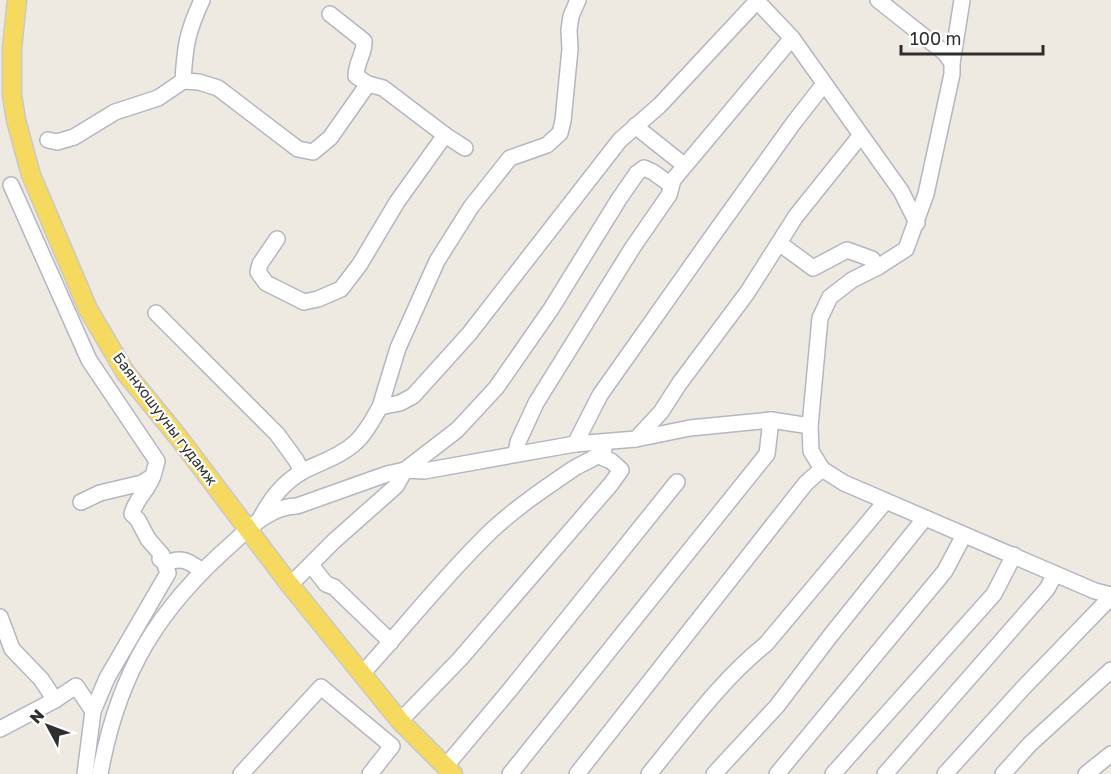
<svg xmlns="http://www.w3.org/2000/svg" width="1111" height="774" viewBox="0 0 1111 774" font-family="'Golos Text',sans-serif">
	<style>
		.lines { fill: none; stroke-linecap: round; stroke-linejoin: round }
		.minor-casing { stroke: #b4b6c1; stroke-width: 18 }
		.major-casing { stroke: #c9c9c9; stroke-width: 21 }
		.minor { stroke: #fff; stroke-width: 15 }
		.major { stroke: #f6da5f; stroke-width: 18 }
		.labels { text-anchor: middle; stroke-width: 4.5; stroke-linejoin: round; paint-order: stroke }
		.street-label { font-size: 15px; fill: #2e2e2e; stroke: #fff }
	</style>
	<rect width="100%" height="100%" fill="#efeae1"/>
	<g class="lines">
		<g class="minor-casing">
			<g id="minor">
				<path d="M 756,0 L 792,38 L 901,191 L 917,223"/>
				<path d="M 878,0 L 945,53 L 952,63 L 952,74 L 926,194 L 906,249 L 878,267 L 852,280 L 830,297 L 820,318 L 810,426 L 811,451 L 822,469 L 844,483 L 1095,591 L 1111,595"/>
				<path d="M 330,14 L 364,41 C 365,53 356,62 356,76 L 368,84"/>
				<path d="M 952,63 L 962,0"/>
				<path d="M 183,81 C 185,45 187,33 202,0"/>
				<path d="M 635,126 L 684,165"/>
				<path d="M 445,135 L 465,148"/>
				<path d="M 48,140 L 57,142 L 74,137 L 115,112 L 158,98 L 183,81 L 199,82 L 218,88 L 298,149 L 313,152 L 330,138 L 368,84 L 383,88 L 445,135 L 397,202 L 360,264 L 341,289 L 318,299 L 304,302 L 266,283 L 258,272 L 260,264 L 277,239"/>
				<path d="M 11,185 L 89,360 L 157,461 L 153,476 L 142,483 L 100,493 L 81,502"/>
				<path d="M 779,243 L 813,268 L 847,250 L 872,259 L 878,267"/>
				<path d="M 156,313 L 277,434 L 296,460 L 302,472"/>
				<path d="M 380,407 L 398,348 L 437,261 L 471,207 L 510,158 L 547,145 L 560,133 L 563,121 L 570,49 L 569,30 L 571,16 L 578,0"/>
				<path d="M 636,439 L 661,412 L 679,384 L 747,293 L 796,216 L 861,135"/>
				<path d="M 575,444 L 600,395 L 711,238 L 795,121 L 824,84"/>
				<path d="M 516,453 L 518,442 L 536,403 L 633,247 L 669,195 L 673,180 L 792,38"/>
				<path d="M 260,519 C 271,498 283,483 303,471 C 321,462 341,456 356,442 C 366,433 373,419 380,407 L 400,403 L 413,396 L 469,334 L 620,140 L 660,105 L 757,1"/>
				<path d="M 165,564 C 181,556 189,561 202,571"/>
				<path d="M 311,565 L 326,584 L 334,587 L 391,642"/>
				<path d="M 290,585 L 334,541 L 396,486 L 405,470 L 457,430 L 496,388 L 551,309 L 619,199 L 637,173 L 644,168 L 653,172 L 671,185"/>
				<path d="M 0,617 L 12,649 L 41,679 L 55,700 L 76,686 L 93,711"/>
				<path d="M 362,674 C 405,627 445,575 492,530 C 517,507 545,488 573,469 C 584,462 596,459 604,450"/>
				<path d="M 400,721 L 460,659 L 611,484 L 621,470 L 611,461 L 599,456"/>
				<path d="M 0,729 L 55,700"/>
				<path d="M 445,767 L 509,691 L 677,482"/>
				<path d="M 85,774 L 93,711 L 107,678 L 168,573 L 164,562 L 160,559 L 162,555 L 148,539 L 138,520 L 132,514 C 135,500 147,491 152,478"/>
				<path d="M 100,774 C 118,673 158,608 235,541 C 252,525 273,506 297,506 L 387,474 L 405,470 L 424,471 L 575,444 L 636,439 L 690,428 L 771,420 L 810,426"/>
				<path d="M 241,774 L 321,687 L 392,746 L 370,774"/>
				<path d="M 510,774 L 767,454 L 771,420"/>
				<path d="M 577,774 L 806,483 L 822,469"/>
				<path d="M 649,774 C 686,729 721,680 766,644 L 886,501"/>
				<path d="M 714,774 L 777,706 L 831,635 L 925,518"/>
				<path d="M 777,774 L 945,571 L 964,535"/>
				<path d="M 833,774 L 994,594 L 1014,555"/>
				<path d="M 885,774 L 1047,589 L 1055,574"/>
				<path d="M 945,774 L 1023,688 L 1111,597"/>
				<path d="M 1003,774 L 1030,744 L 1111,670"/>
				<path d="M 1086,774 L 1111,754"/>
			</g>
		</g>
		<g class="major-casing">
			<path id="major" d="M 17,0 L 12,49 L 12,95 L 16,120 L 31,175 L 88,309 L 125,372 L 179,438 L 290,585 L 400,721 L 453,774"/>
		</g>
		<use href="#minor" class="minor"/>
		<use href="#major" class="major"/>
	</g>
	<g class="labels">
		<g class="street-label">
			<text transform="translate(165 419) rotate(53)" y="5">Баянхошууны гудамж</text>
		</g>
	</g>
	<g transform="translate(48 726) rotate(311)" stroke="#ffffff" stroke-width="4.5" paint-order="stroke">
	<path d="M0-4.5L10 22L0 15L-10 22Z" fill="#2e2e2e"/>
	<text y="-9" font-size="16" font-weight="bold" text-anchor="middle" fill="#2e2e2e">N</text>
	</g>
	<path d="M901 45v9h142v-9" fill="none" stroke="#2e2e2e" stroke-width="3"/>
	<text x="910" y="45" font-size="18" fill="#2e2e2e" stroke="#ffffff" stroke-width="4.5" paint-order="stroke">100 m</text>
</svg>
